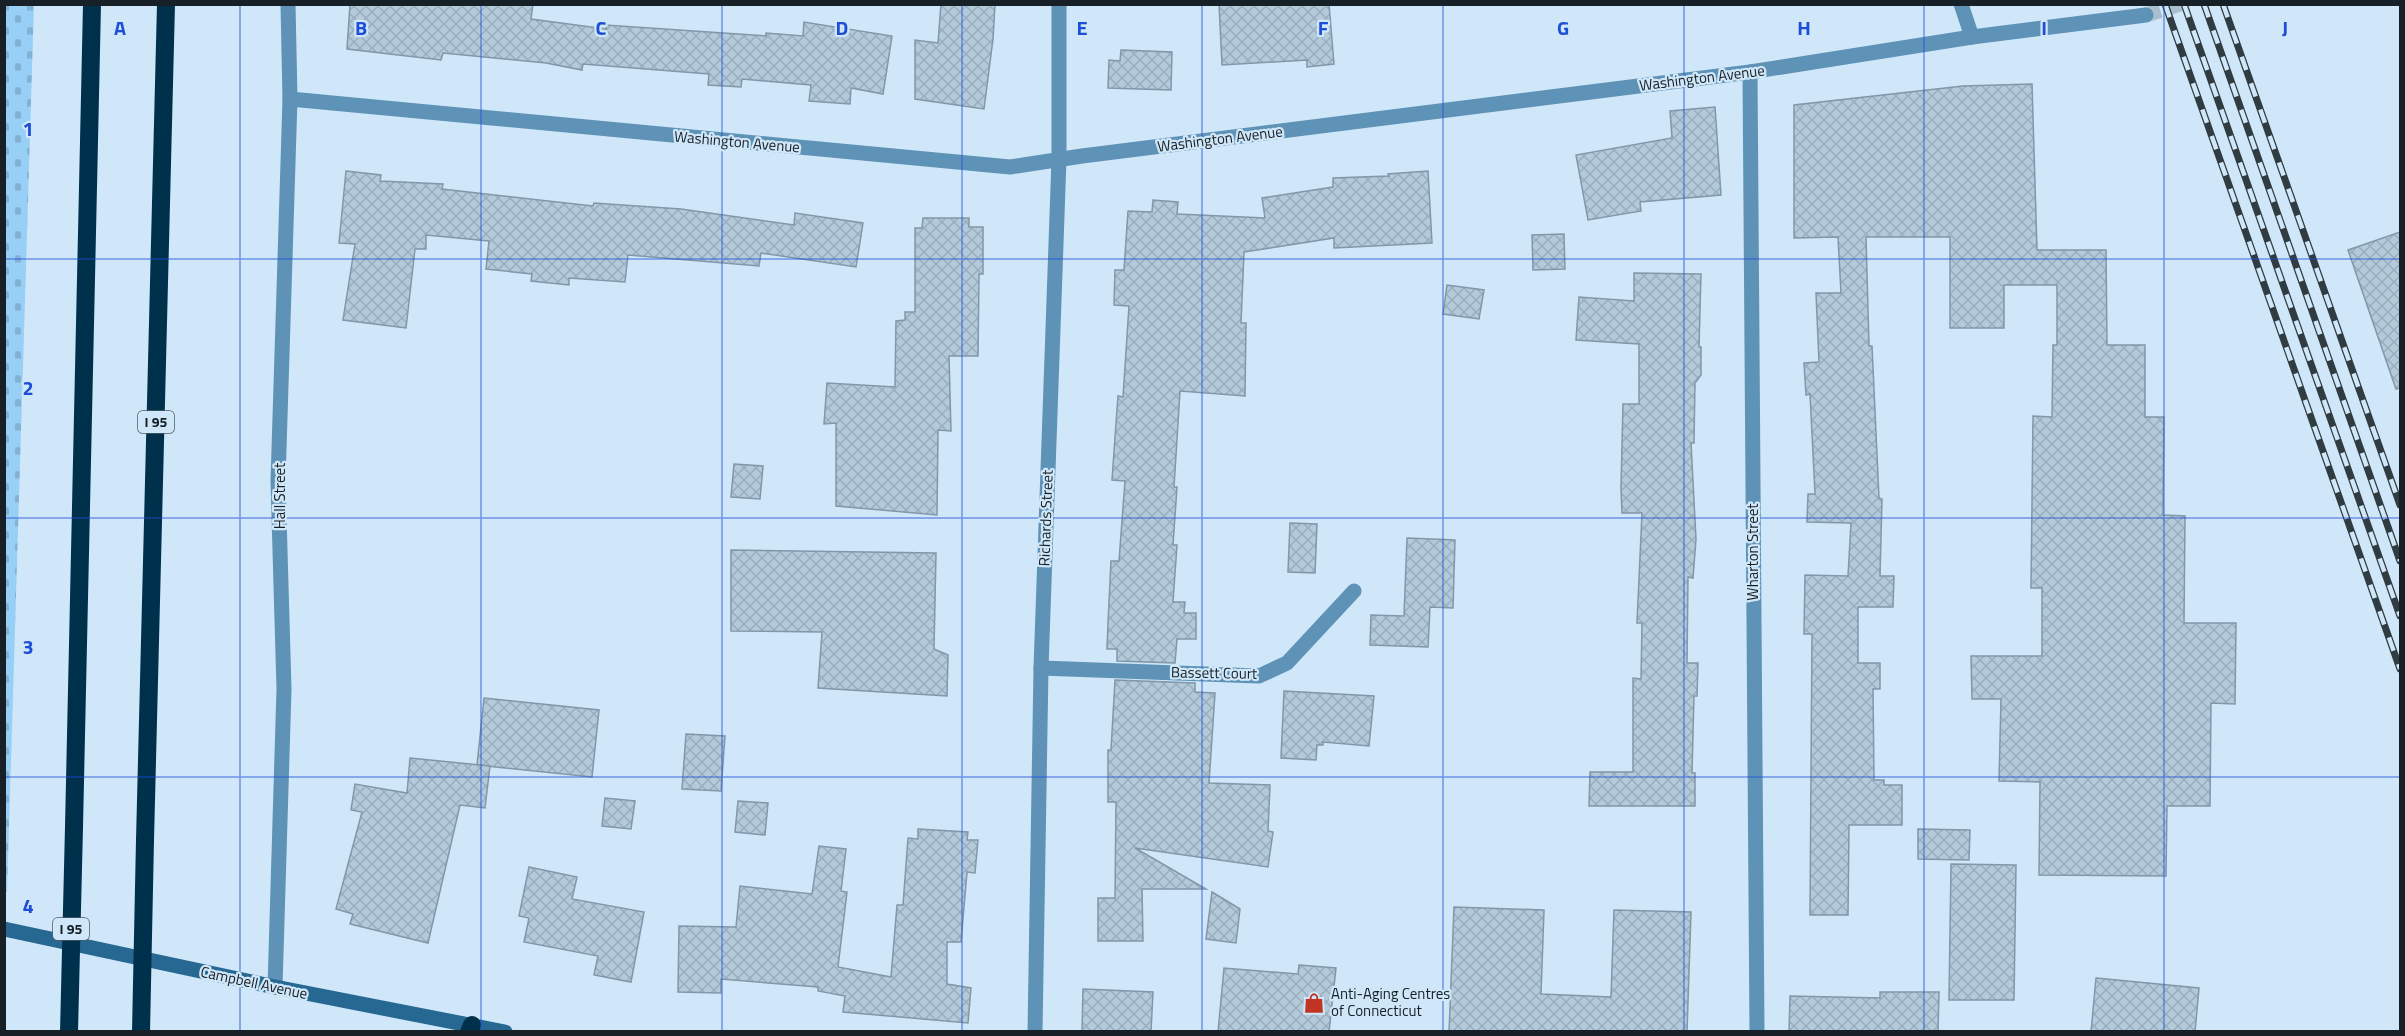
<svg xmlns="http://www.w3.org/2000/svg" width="2405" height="1036" viewBox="0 0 2405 1036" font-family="'Titillium Web',sans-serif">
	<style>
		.cemetery { fill: url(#cemetery-stones) }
		.building { fill: url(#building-cross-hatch); stroke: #8297a8; stroke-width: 1.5 }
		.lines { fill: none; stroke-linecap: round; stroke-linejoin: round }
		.minor-tunnel { stroke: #aabfce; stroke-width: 15; stroke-dasharray: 15 8; stroke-linecap: butt }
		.minor { stroke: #5e92b6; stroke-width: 15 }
		.secondary { stroke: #266891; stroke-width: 15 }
		.motorway { stroke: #00314c; stroke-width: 18 }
		.rail-casing { stroke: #303b42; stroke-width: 7 }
		.rail { stroke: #cfe7f8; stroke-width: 4.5; stroke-dasharray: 14; stroke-linecap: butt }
		.motorway-bridge { stroke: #00314c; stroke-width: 18 }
		.grid { fill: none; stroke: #1d4ed8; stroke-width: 1.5; stroke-opacity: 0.55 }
		.labels { text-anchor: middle; stroke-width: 4.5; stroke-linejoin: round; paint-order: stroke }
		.shield { fill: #cfe7f8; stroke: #4e5c65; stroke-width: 1.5 }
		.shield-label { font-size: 14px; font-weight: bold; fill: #172026 }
		.street-label { font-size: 15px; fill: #172026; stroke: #cfe7f8 }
		.poi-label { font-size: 15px; fill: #172026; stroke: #cfe7f8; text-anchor: start }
		.grid-label { font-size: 20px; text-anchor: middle; font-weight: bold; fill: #1d4ed8; stroke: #cfe7f8; stroke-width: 4.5; stroke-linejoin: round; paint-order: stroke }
	</style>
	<defs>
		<pattern id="cemetery-stones" width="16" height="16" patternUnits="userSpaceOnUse" patternTransform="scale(1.5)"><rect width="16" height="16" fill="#98cff6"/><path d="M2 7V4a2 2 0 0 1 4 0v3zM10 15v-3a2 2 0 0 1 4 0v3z" fill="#82b1d3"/></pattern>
		<pattern id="building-cross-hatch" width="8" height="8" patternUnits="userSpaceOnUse" patternTransform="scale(1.5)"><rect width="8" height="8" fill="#b3cadb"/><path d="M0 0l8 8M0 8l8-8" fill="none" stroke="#99adbc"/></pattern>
	</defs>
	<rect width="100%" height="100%" fill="#cfe7f8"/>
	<path class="cemetery" d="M 34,4 L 7,892 L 4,891 L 4,5 Z"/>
	<g class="building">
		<path d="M 350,4 L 533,4 L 531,19 L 606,29 L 606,25 L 766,36 L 766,33 L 803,36 L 804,22 L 892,36 L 883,94 L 851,88 L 850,104 L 809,101 L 811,85 L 742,79 L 741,87 L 708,85 L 709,74 L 583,64 L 582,70 L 546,63 L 443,53 L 441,60 L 347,49 Z"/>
		<path d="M 941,4 L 995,4 L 993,39 L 984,109 L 915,99 L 915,40 L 938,43 Z"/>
		<path d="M 1219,4 L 1329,4 L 1334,64 L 1307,67 L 1307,60 L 1222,65 Z"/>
		<path d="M 1121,50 L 1172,52 L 1171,90 L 1108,88 L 1109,60 L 1120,61 Z"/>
		<path d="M 2032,84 L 2037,250 L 2106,250 L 2107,345 L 2145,345 L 2145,417 L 2164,417 L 2163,515 L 2185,516 L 2184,623 L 2236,623 L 2235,704 L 2211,703 L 2210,806 L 2167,806 L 2166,876 L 2039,875 L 2040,782 L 1999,781 L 2001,699 L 1972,699 L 1971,656 L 2042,656 L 2042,588 L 2031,588 L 2033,416 L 2052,417 L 2053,345 L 2057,345 L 2057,285 L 2004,285 L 2004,328 L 1950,328 L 1950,237 L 1866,237 L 1869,346 L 1872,346 L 1879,498 L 1882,499 L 1880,576 L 1894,576 L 1893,607 L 1858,607 L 1858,663 L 1880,663 L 1880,689 L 1873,689 L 1874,780 L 1884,780 L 1884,785 L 1902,785 L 1902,825 L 1849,825 L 1848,915 L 1810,915 L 1812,634 L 1804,634 L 1805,575 L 1848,576 L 1851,523 L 1807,522 L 1808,494 L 1815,494 L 1810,394 L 1806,395 L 1804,363 L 1819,362 L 1816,293 L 1841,293 L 1838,237 L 1794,238 L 1794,105 L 1963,86 Z"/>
		<path d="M 1715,107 L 1721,195 L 1640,202 L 1641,211 L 1588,220 L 1576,155 L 1672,138 L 1670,111 Z"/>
		<path d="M 346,171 L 381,175 L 380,181 L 443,184 L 442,189 L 593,206 L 594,203 L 681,209 L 794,225 L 795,213 L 863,223 L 856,267 L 761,253 L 759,266 L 628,255 L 625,282 L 569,278 L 569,285 L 531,281 L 532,274 L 486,269 L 489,241 L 426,235 L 426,249 L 415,249 L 406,328 L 343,320 L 355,244 L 339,243 Z"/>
		<path d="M 1428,171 L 1432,243 L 1334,248 L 1334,238 L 1244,252 L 1241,323 L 1246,323 L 1245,396 L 1180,391 L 1174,487 L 1177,487 L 1173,545 L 1177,545 L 1173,602 L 1185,602 L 1184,613 L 1196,613 L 1196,639 L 1177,639 L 1175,663 L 1117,661 L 1117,649 L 1107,649 L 1108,623 L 1111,561 L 1119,561 L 1125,481 L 1112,480 L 1118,396 L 1123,397 L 1129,306 L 1114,305 L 1115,270 L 1124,270 L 1128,211 L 1152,212 L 1153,200 L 1178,202 L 1177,214 L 1265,218 L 1262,198 L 1333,187 L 1333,178 L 1389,176 L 1388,174 Z"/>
		<path d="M 923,218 L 969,218 L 969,227 L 983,227 L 983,274 L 979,274 L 978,356 L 949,356 L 951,431 L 938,430 L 937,515 L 836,506 L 836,423 L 824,424 L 827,383 L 895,387 L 896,321 L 905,320 L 905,312 L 915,312 L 915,228 L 922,228 Z"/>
		<path d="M 2400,232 L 2400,388 L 2396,389 L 2348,250 Z"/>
		<path d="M 1564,234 L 1565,269 L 1533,270 L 1532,235 Z"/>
		<path d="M 1634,273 L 1701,274 L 1699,347 L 1701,347 L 1701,375 L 1695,383 L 1694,443 L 1691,443 L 1696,539 L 1693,578 L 1688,577 L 1687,663 L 1698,663 L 1697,696 L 1694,696 L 1692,773 L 1695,773 L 1695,806 L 1589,806 L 1590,772 L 1633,772 L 1633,678 L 1641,679 L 1642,623 L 1637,623 L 1642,513 L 1622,513 L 1621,488 L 1623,404 L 1639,404 L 1639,344 L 1576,340 L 1579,297 L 1634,301 Z"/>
		<path d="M 1447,285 L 1484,290 L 1479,319 L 1443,314 Z"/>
		<path d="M 734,464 L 763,466 L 760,499 L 731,497 Z"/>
		<path d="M 1290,523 L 1317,524 L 1315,573 L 1288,572 Z"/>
		<path d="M 1407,538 L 1455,540 L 1453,608 L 1430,607 L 1428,647 L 1370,645 L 1371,615 L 1404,616 Z"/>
		<path d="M 731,550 L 936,553 L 934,649 L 948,655 L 947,696 L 818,688 L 822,632 L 731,631 Z"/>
		<path d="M 1115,680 L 1195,683 L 1195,692 L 1215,693 L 1209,783 L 1270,785 L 1268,831 L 1273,832 L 1268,867 L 1135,848 L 1206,889 L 1142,889 L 1143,941 L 1098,941 L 1098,898 L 1115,898 L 1116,802 L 1108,802 L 1108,750 L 1111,750 Z"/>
		<path d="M 1284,691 L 1374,696 L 1369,746 L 1323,742 L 1323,745 L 1317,745 L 1316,760 L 1281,758 Z"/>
		<path d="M 484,698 L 599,710 L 592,777 L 477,765 Z"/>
		<path d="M 686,734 L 725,736 L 721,791 L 682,789 Z"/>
		<path d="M 410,758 L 490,766 L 485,808 L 460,805 L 428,943 L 350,924 L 353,914 L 336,909 L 362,812 L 351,810 L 355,784 L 407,793 Z"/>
		<path d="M 605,798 L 635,801 L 631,829 L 602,826 Z"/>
		<path d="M 738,801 L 768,803 L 765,835 L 735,832 Z"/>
		<path d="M 918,829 L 968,832 L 967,840 L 978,840 L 975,873 L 967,872 L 961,942 L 947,942 L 947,984 L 971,988 L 968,1023 L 843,1012 L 845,996 L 818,991 L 818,987 L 721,979 L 721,993 L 678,992 L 679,926 L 736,927 L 740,886 L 812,894 L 819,846 L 846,849 L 841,891 L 847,892 L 838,967 L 891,977 L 897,905 L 903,905 L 908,838 L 918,839 Z"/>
		<path d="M 1918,829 L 1970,830 L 1969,860 L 1918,859 Z"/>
		<path d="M 1951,864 L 2016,865 L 2014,1000 L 1949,1000 Z"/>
		<path d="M 529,867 L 577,877 L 572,899 L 644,912 L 631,982 L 594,975 L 598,956 L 524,942 L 529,918 L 519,916 Z"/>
		<path d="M 1212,892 L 1240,909 L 1236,943 L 1206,939 Z"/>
		<path d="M 1454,907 L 1544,910 L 1541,994 L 1611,997 L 1614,910 L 1691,912 L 1687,1032 L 1449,1032 Z"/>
		<path d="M 1299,965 L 1336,968 L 1329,1032 L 1218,1032 L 1224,968 L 1298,974 Z"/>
		<path d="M 2096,978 L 2199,988 L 2195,1032 L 2091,1032 Z"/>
		<path d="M 1083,989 L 1153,992 L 1151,1032 L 1082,1032 Z"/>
		<path d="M 1880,992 L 1939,992 L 1938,1032 L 1789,1032 L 1790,996 L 1880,998 Z"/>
	</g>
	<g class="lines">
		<path class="minor-tunnel" d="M 2146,15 L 2180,4"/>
		<g class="minor">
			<path d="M 1961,4 L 1972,37"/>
			<path d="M 1750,72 L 1757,1032"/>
			<path d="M 290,99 L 1010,167 L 1082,156 L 1750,72 L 1972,37 L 2146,15"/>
			<path d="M 1041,668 L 1259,676 L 1287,663 L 1354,591"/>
			<path d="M 275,987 L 284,689 L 278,481 L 290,99 L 288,4"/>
			<path d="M 1035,1032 L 1041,668 L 1059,159 L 1059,4"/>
		</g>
		<path class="secondary" d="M 4,929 L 275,987 L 505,1032"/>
		<g class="motorway">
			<path d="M 74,827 L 92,4"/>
			<path d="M 145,840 L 166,4"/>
			<path d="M 469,1032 L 472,1025"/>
		</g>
		<g class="rail-casing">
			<g id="rail">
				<path d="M 2165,4 L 2400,669"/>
				<path d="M 2184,4 L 2400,616"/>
				<path d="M 2204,4 L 2400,561"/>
				<path d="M 2223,4 L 2400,505"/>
			</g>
		</g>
		<use href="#rail" class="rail"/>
		<g class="motorway-bridge">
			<path d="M 69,1032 L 74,827"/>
			<path d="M 141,1032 L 145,840"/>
		</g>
	</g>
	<path class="grid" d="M 240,4 L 240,1032M 481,4 L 481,1032M 722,4 L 722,1032M 962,4 L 962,1032M 1202,4 L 1202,1032M 1443,4 L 1443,1032M 1684,4 L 1684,1032M 1924,4 L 1924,1032M 2164,4 L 2164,1032M 4,259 L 2400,259M 4,518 L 2400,518M 4,777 L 2400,777"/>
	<defs>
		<g id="shop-bare" transform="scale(1.62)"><path d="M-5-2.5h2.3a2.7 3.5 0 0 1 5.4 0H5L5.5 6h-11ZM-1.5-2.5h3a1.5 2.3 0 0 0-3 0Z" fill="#c13424" stroke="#cfe7f8" stroke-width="2.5" paint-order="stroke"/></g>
	</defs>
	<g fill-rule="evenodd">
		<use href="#shop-bare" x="1314" y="1003"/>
	</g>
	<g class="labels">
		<g class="shield">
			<rect x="138" y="411" width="36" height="22" rx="4.5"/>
			<rect x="53" y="918" width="36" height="22" rx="4.5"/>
		</g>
		<g class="shield-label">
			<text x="156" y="427">I 95</text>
			<text x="71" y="934">I 95</text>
		</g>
		<g class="street-label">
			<text transform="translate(1702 78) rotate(-7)" y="5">Washington Avenue</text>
			<text transform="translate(1220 139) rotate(-7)" y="5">Washington Avenue</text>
			<text transform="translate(737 142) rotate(5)" y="5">Washington Avenue</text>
			<text transform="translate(280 496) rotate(-90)" y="5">Hall Street</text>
			<text transform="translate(1046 518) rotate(-88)" y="5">Richards Street</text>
			<text transform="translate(1753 552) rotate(-90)" y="5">Wharton Street</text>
			<text transform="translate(1214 673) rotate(1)" y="5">Bassett Court</text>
			<text transform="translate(254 983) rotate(12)" y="5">Campbell Avenue</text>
		</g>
		<g class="poi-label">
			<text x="1331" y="999">Anti-Aging Centres<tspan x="1331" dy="17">of Connecticut</tspan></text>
		</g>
	</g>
	<g class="grid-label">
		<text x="120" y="35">A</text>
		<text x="361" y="35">B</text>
		<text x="601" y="35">C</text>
		<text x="842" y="35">D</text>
		<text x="1082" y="35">E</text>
		<text x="1323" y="35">F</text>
		<text x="1563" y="35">G</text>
		<text x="1804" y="35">H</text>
		<text x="2044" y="35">I</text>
		<text x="2285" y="35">J</text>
		<text x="28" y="136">1</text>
		<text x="28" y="395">2</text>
		<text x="28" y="654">3</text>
		<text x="28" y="913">4</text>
	</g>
	<rect width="2405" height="1036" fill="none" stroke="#172026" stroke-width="12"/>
</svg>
